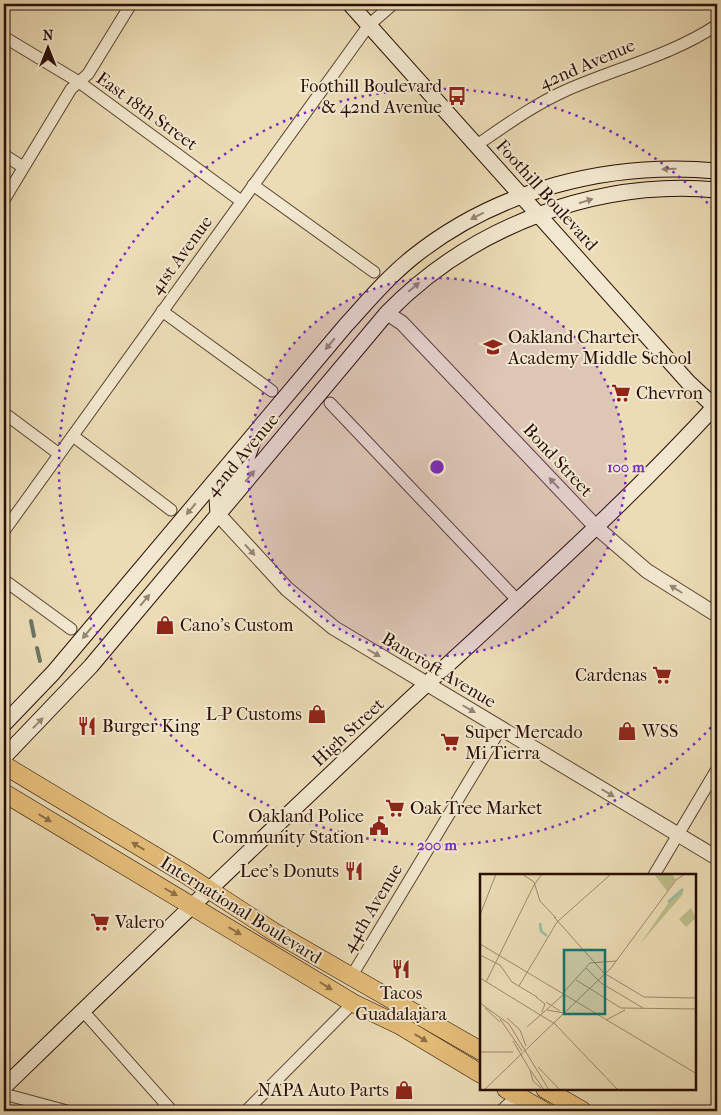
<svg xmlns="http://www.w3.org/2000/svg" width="721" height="1115" viewBox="0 0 721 1115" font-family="'IM FELL French Canon',serif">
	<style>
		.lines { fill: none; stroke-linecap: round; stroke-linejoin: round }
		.stream { stroke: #6c7667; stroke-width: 4 }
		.minor-casing { stroke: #5a4231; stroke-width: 13 }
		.tertiary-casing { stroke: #5a4231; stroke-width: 16 }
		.secondary-casing { stroke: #290e05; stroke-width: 17 }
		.primary-casing { stroke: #290e05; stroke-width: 19 }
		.minor { stroke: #f2e8cf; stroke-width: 11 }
		.tertiary { stroke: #f2e8cf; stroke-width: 14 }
		.secondary { stroke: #f2e8cf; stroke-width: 15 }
		.primary { stroke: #e6be7a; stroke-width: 18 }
		.oneway { fill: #988674 }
		.oneway2 { fill: #916f45 }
		.ring { fill: none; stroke: #7b2cbf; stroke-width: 2.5; stroke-dasharray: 2.5 5 }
		.labels { text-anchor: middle; stroke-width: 4; stroke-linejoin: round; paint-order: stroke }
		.street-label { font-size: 18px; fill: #290e05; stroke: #f2e8cf }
		.poi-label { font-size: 18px; fill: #290e05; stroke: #f2e8cf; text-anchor: start }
		.inset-river { fill: none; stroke: #99bca8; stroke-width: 2.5 }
		.inset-road { fill: none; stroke: #9d8a6f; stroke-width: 1 }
		.view { fill: #0f766e; fill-opacity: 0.15; stroke: #0f766e; stroke-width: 2.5 }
		.inset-edge { fill: none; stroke: #290e05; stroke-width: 2.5 }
		.centre { fill: #7b2cbf; stroke: #f2e8cf; stroke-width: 2.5 }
		.ring-label { font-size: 15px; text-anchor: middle; font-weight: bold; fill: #7b2cbf; stroke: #f2e8cf; stroke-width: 4; stroke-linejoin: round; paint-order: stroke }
	</style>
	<rect width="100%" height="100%" fill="#ebdcb5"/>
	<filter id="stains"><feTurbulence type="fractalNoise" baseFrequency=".004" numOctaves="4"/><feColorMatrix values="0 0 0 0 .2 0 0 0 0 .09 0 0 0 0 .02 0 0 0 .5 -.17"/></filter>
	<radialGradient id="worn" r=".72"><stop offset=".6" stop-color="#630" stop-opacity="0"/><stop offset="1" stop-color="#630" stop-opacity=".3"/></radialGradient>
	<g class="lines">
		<g class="stream">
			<path d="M 31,621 L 34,636"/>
			<path d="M 37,648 L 40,661"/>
		</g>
		<g class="minor-casing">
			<g id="minor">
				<path d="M 4,37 L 79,82 L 241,201"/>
				<path d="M 477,145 C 506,125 535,104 567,90 C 617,68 672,55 717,25"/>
				<path d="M 4,155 L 23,167"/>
				<path d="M 253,185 L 374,272"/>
				<path d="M 4,200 L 71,89 L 88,74 L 131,4"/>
				<path d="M 162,311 L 272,391"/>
				<path d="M 330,403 L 519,602"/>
				<path d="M 4,413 L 59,454"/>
				<path d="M 73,436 L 171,510"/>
				<path d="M 4,531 L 369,25 L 393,4"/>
				<path d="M 4,580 L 71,629"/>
				<path d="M 654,875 L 717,769"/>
				<path d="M 351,977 L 501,728"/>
				<path d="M 83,1011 L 172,1111"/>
				<path d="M 4,1094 L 67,1111"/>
				<path d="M 246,1111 L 353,1003"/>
				<path d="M 501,1111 L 517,1096"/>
			</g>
		</g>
		<g class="tertiary-casing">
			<g id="tertiary">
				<path d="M 387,313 L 402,323 L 596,527 L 647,571 L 717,615"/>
				<path d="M 218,514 L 287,589 L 334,628 L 717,858"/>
			</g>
		</g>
		<g class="secondary-casing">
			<g id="secondary">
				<path d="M 350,4 L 688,382 L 717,409"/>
				<path d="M 218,514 L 217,498 L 246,461 L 253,441"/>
				<path d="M 4,724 L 53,673 L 346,325 C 368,301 388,277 413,257 C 498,189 610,161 717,171"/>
				<path d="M 4,757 L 91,666 L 387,313 C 472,226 596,179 717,190"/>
				<path d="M 4,1087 C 137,958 271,830 406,703 C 512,605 620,510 717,404"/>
			</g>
		</g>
		<g class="primary-casing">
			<g id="primary">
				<path d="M 4,765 L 185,874 L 274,932 L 481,1051"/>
				<path d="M 4,793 L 353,1003 L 401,1026 L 481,1074"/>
				<path d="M 506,1089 L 544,1111"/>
				<path d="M 545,1089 L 583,1111"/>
			</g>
		</g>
		<use href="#minor" class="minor"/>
		<use href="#tertiary" class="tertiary"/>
		<use href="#secondary" class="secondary"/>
		<use href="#primary" class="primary"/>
	</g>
	<defs><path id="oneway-solid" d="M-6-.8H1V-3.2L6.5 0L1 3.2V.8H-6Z" transform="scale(1.25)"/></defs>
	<g class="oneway">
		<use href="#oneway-solid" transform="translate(669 169) rotate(179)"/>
		<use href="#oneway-solid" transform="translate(586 201) rotate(-17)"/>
		<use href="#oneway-solid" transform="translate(477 216) rotate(153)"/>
		<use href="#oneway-solid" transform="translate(414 287) rotate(-40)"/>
		<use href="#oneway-solid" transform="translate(330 344) rotate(130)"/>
		<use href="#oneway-solid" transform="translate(250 476) rotate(-50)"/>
		<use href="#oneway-solid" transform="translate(554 483) rotate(-133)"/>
		<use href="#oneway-solid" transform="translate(191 509) rotate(130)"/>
		<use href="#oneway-solid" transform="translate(250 550) rotate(47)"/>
		<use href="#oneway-solid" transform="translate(676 589) rotate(-148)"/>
		<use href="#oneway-solid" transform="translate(145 600) rotate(-50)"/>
		<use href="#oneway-solid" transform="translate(87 633) rotate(130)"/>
		<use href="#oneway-solid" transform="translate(374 653) rotate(30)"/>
		<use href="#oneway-solid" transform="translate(469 709) rotate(30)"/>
		<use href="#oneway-solid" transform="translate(38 723) rotate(-46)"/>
		<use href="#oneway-solid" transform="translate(608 793) rotate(31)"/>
	</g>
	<g class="oneway2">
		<use href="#oneway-solid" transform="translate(45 818) rotate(31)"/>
		<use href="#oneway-solid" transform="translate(138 846) rotate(-149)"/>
		<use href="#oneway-solid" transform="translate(171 892) rotate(30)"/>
		<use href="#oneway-solid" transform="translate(235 931) rotate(31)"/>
		<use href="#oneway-solid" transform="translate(326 986) rotate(32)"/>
		<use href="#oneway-solid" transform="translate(421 1038) rotate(31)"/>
	</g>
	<circle cx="437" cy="467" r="189" fill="#7b2cbf" fill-opacity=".12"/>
	<g class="ring">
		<circle cx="437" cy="467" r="189"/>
		<path d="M716 722A378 378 0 1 1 716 212"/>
	</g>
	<defs>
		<g id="bus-bare" transform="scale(1.5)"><path d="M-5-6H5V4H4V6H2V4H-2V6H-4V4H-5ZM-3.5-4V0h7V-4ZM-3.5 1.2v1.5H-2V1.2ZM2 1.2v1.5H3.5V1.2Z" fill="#8f2418" stroke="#f2e8cf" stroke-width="2.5" paint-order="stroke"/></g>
		<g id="school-bare" transform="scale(1.5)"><path d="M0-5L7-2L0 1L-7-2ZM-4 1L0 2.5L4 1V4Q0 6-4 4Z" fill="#8f2418" stroke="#f2e8cf" stroke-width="2.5" paint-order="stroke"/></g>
		<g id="supermarket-bare" transform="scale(1.5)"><path d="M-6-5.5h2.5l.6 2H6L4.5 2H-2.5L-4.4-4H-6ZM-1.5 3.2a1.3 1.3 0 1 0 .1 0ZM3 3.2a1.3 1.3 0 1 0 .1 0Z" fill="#8f2418" stroke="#f2e8cf" stroke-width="2.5" paint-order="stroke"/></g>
		<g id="shop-bare" transform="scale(1.5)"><path d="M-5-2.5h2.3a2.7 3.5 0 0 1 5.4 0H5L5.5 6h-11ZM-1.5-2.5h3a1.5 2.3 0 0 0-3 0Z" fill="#8f2418" stroke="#f2e8cf" stroke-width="2.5" paint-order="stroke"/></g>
		<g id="restaurant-bare" transform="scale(1.5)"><path d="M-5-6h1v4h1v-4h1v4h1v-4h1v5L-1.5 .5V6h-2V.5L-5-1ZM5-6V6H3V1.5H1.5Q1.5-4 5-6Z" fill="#8f2418" stroke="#f2e8cf" stroke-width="2.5" paint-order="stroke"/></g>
		<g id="civic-bare" transform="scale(1.5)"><path d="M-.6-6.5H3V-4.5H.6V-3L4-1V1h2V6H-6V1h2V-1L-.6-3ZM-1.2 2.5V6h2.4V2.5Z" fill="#8f2418" stroke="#f2e8cf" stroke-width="2.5" paint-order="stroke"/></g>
	</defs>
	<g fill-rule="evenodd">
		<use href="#bus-bare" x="457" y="96"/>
		<use href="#school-bare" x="493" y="347"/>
		<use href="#supermarket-bare" x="621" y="393"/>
		<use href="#shop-bare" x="165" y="625"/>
		<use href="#supermarket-bare" x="662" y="675"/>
		<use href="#shop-bare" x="317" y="714"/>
		<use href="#restaurant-bare" x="87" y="726"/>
		<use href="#shop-bare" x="627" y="731"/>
		<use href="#supermarket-bare" x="450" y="742"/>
		<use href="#supermarket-bare" x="395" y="808"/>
		<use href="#civic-bare" x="379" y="826"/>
		<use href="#restaurant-bare" x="354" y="871"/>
		<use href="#supermarket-bare" x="100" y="922"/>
		<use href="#restaurant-bare" x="401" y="969"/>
		<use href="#shop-bare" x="404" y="1090"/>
	</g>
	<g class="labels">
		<g class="street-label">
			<text transform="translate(587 64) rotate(-23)" y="6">42nd Avenue</text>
			<text transform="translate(147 111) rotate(36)" y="6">East 18th Street</text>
			<text transform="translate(547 195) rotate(48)" y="6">Foothill Boulevard</text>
			<text transform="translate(181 255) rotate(-54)" y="6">41st Avenue</text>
			<text transform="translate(242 455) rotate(-50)" y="6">42nd Avenue</text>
			<text transform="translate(558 460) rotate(47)" y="6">Bond Street</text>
			<text transform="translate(439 670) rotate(31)" y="6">Bancroft Avenue</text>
			<text transform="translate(348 732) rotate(-43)" y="6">High Street</text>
			<text transform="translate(372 908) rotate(-59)" y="6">44th Avenue</text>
			<text transform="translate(241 910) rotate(32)" y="6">International Boulevard</text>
		</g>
		<g class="poi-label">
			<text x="442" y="92" text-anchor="end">Foothill Boulevard<tspan x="442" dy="21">&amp; 42nd Avenue</tspan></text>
			<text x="508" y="343">Oakland Charter<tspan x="508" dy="21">Academy Middle School</tspan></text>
			<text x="636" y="399">Chevron</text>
			<text x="180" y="631">Cano's Custom</text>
			<text x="647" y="681" text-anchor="end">Cardenas</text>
			<text x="302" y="720" text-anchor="end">L-P Customs</text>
			<text x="102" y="732">Burger King</text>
			<text x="642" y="737">WSS</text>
			<text x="465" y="738">Super Mercado<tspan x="465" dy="21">Mi Tierra</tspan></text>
			<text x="410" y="814">Oak Tree Market</text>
			<text x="364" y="822" text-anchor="end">Oakland Police<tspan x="364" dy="21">Community Station</tspan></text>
			<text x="339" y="877" text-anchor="end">Lee's Donuts</text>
			<text x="115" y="928">Valero</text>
			<text x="401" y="999" text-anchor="middle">Tacos<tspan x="401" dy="21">Guadalajara</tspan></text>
			<text x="389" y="1096" text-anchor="end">NAPA Auto Parts</text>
		</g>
	</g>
	<g transform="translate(480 874)">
		<rect width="216" height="216" fill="#ebdcb5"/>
		<path d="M 174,0 L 191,0 L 196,5 L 187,17 ZM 202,15 L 203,20 L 160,70 L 189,28 ZM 211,34 L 216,44 L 206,53 L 199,45 Z" fill="#bebe89"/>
		<path class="inset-river" d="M 188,28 L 203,15M 60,49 L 61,57 L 67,62"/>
		<path class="inset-road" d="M 42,0 L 54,8 L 60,27 L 76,44M 0,41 L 16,0M 74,43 L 124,99 L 164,123 L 217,124M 0,70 L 217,200M 0,81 L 20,91 L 32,108 L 57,123M 106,94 L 121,109 L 163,134M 0,104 L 75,150 L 138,216M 96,106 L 141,134 L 217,135M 6,108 L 54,11 L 62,0M 39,112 L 77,48 L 131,0M 82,120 L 110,89 L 136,87M 56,123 L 65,130 L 62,138M 66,128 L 80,137M 0,129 L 29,150 L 69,216M 5,134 L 20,148M 67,136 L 84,139M 27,144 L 40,156 L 46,172M 20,145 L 42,177M 126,146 L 145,136M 47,153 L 83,121M 33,167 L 50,196 L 53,207 L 61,214M 0,178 L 33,178M 58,193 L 80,216M 51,197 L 64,216M 4,216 L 131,94 L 196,6 L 205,0"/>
		<path class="view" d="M 84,76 L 125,76 L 125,140 L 84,140 Z"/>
		<rect width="216" height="216" class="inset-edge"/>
	</g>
	<circle cx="437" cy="467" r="8" class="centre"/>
	<g class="ring-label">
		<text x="626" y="472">100 m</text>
		<text x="437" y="850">200 m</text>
	</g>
	<rect width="721" height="1115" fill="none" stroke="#ebdcb5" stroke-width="20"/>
	<rect x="5" y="5" width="711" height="1105" fill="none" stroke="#290e05" stroke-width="2.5"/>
	<rect x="10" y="10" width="701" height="1095" fill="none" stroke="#290e05"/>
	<g transform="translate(48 48)" stroke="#f2e8cf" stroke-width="4" paint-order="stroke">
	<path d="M0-4L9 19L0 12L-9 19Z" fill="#290e05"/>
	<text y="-8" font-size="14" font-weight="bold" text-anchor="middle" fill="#290e05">N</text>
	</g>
	<rect width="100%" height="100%" filter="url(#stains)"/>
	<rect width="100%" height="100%" fill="url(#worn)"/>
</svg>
